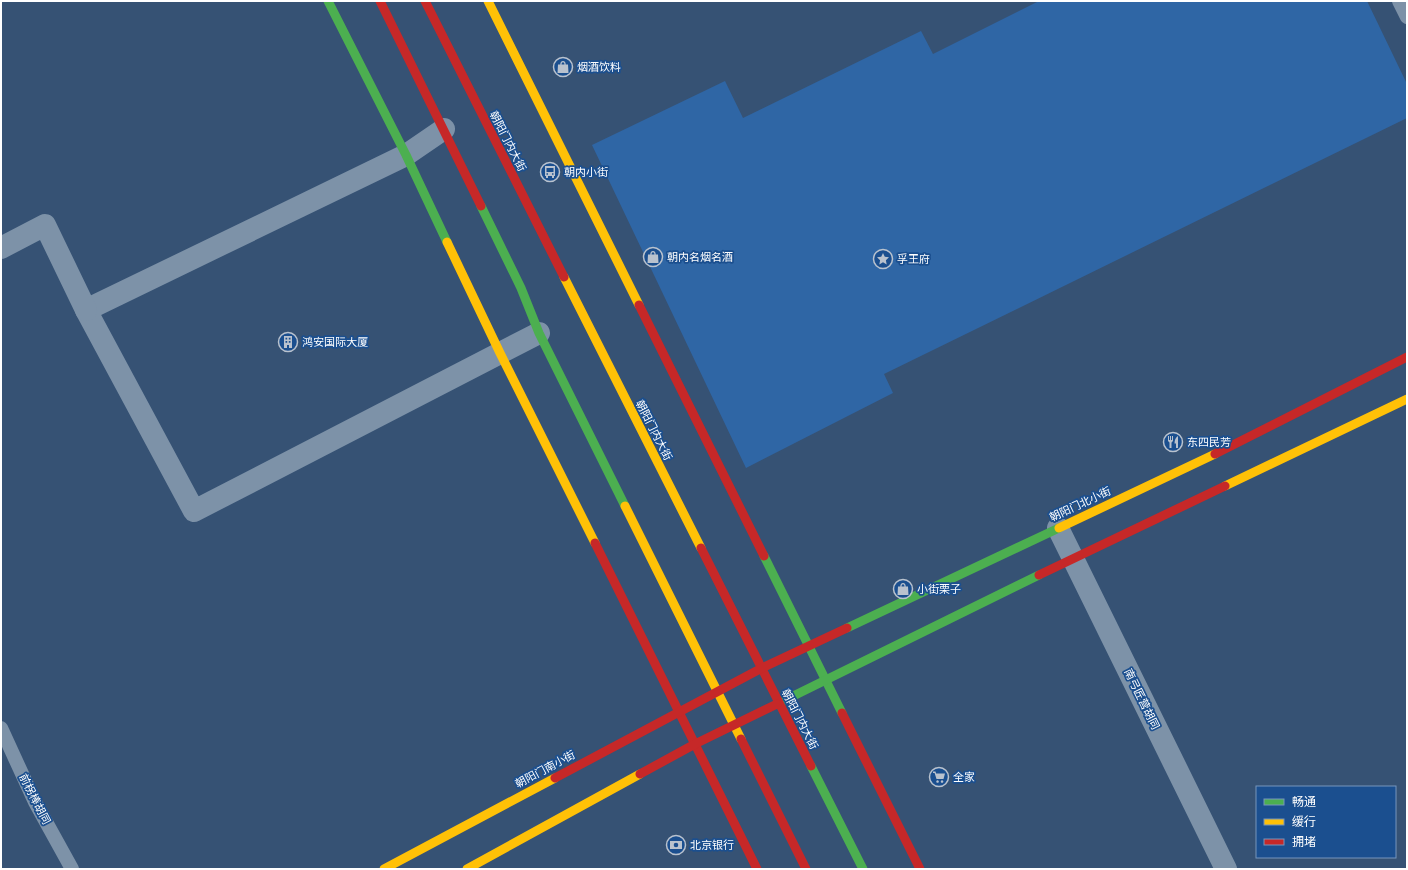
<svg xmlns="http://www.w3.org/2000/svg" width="1408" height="870" viewBox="0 0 1408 870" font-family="Figtree,'Noto Sans SC',sans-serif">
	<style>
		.green { fill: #2f66a5 }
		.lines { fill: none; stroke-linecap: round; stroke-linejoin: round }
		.lane { stroke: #7d92a8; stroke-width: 14 }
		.street { stroke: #7d92a8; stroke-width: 22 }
		.fast { stroke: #4caf50; stroke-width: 9 }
		.slow { stroke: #ffc107; stroke-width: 9 }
		.jam { stroke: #c62828; stroke-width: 9 }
		.labels { text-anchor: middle; stroke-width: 3.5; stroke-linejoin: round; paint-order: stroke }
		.poi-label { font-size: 11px; fill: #fff; stroke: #1b4f8f; text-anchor: start }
		.street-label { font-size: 11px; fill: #fff; stroke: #1b4f8f }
	</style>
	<rect width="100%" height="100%" fill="#365274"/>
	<path class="green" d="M 1039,1 L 1367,1 L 1407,84 L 1407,118 L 884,374 L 893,393 L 746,468 L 592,145 L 725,81 L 743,118 L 921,31 L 933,54 Z"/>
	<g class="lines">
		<g class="lane">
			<path d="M 1399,1 L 1407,17"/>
			<path d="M 1,728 L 35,802 L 72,869"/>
		</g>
		<g class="street">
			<path d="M 444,129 L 406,155 L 86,310 L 194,511 L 539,333"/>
			<path d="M 1,248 L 45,225 L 86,310"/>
			<path d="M 1058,528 L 1226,869"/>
		</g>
		<g class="fast">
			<path d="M 328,1 L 406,155 L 447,242"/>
			<path d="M 481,206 L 521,288 L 539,333 L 625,506"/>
			<path d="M 764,556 L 842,713"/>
			<path d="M 847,628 L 1059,528"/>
			<path d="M 777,704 L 1039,575"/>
			<path d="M 811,766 L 863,869"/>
		</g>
		<g class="slow">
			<path d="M 488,1 L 639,305"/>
			<path d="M 447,242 L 500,353 L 595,543"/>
			<path d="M 564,277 L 701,548"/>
			<path d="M 1225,486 L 1407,399"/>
			<path d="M 625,506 L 741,739"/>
			<path d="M 1059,528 L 1215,454"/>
			<path d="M 384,869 L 555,778"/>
			<path d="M 467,869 L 640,774"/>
		</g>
		<g class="jam">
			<path d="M 380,1 L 481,206"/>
			<path d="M 425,1 L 564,277"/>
			<path d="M 639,305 L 764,556"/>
			<path d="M 1215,454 L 1407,357"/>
			<path d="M 595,543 L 757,869"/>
			<path d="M 701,548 L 811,766"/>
			<path d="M 1039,575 L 1225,486"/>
			<path d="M 842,713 L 920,869"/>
			<path d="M 741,739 L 806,869"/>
			<path d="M 640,774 L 695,744 L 777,704"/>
			<path d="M 555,778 L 762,668 L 847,628"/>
		</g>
	</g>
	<defs>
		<g id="shop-ring" transform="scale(1)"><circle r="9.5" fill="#1b4f8f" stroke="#b9c2ce" stroke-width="1.5"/><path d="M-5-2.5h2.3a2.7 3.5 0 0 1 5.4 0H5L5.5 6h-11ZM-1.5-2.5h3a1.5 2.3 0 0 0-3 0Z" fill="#b9c2ce"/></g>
		<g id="bus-ring" transform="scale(1)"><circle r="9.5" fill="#1b4f8f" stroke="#b9c2ce" stroke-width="1.5"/><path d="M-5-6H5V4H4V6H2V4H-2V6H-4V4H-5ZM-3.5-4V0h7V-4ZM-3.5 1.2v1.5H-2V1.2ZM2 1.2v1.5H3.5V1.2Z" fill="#b9c2ce"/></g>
		<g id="sight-ring" transform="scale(1)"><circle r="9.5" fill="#1b4f8f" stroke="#b9c2ce" stroke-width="1.5"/><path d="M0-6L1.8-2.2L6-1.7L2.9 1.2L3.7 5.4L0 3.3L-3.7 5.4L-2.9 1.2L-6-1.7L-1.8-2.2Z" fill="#b9c2ce"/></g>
		<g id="building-ring" transform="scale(1)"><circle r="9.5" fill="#1b4f8f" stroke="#b9c2ce" stroke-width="1.5"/><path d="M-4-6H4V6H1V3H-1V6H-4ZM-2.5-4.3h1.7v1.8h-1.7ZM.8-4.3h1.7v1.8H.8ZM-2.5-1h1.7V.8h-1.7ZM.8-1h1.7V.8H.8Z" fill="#b9c2ce"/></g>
		<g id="restaurant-ring" transform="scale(1)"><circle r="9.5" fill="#1b4f8f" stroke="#b9c2ce" stroke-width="1.5"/><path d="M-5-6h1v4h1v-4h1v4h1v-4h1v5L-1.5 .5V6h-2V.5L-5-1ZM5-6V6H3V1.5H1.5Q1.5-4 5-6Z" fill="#b9c2ce"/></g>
		<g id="supermarket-ring" transform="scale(1)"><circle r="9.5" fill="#1b4f8f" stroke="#b9c2ce" stroke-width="1.5"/><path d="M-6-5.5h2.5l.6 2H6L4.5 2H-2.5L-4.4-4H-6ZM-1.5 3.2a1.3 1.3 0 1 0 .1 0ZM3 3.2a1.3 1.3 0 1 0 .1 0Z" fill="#b9c2ce"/></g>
		<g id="bank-ring" transform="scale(1)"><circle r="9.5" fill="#1b4f8f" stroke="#b9c2ce" stroke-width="1.5"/><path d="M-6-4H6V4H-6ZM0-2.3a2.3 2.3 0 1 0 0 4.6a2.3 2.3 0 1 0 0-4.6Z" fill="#b9c2ce"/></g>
	</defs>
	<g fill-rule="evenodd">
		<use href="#shop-ring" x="563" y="67"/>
		<use href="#bus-ring" x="550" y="172"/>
		<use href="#shop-ring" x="653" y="257"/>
		<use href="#sight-ring" x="883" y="259"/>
		<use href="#building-ring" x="288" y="342"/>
		<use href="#restaurant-ring" x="1173" y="442"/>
		<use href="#shop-ring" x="903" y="589"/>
		<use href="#supermarket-ring" x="939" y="777"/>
		<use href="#bank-ring" x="676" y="845"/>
	</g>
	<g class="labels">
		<g class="poi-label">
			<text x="577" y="71">烟酒饮料</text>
			<text x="564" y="176">朝内小街</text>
			<text x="667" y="261">朝内名烟名酒</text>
			<text x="897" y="263">孚王府</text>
			<text x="302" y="346">鸿安国际大厦</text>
			<text x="1187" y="446">东四民芳</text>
			<text x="917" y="593">小街栗子</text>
			<text x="953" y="781">全家</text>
			<text x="690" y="849">北京银行</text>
		</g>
		<g class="street-label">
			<text transform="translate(508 141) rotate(63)" y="4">朝阳门内大街</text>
			<text transform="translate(654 430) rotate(63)" y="4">朝阳门内大街</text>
			<text transform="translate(1080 504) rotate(-25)" y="4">朝阳门北小街</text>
			<text transform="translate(1142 699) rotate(64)" y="4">南弓匠营胡同</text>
			<text transform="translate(800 719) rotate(63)" y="4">朝阳门内大街</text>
			<text transform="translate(545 769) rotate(-28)" y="4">朝阳门南小街</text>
			<text transform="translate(35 799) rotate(63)" y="4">前柺棒胡同</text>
		</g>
	</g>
	<rect width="1408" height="870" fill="none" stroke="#ffffff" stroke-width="4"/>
	<rect x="1256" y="786" width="140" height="72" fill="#1b4f8f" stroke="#7695bc"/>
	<rect x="1264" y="799" width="20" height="6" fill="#4caf50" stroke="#7695bc"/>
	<text x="1292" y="806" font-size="12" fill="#ffffff">畅通</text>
	<rect x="1264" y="819" width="20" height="6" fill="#ffc107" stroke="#7695bc"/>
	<text x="1292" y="826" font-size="12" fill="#ffffff">缓行</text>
	<rect x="1264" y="839" width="20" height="6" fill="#c62828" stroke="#7695bc"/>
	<text x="1292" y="846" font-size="12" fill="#ffffff">拥堵</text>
</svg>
